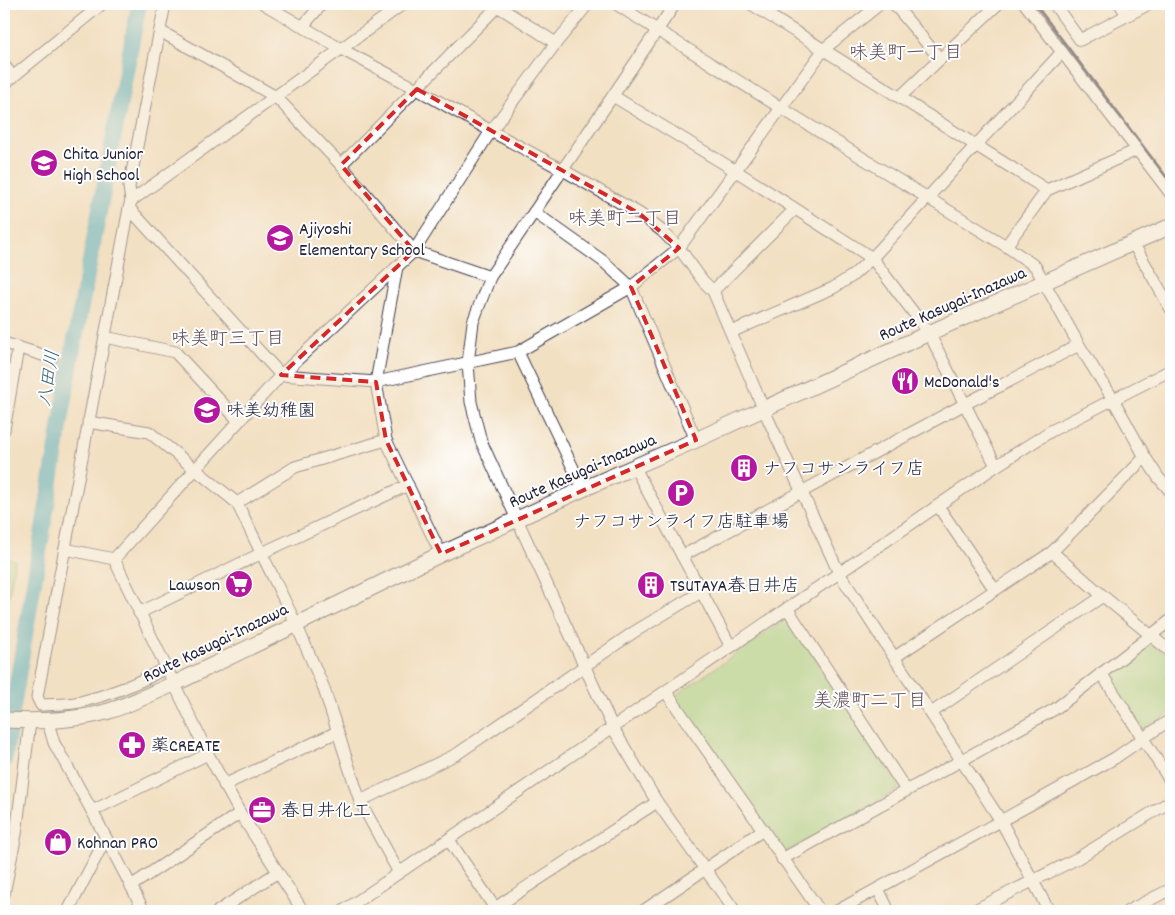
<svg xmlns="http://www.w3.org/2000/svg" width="1175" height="915" viewBox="0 0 1175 915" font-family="Dekko,'Klee One',sans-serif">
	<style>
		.green { fill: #9dd78a; stroke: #607c62 }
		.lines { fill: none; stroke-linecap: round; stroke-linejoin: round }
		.river { stroke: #47adc6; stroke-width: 16 }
		.minor-casing { stroke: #413e4f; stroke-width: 13 }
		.major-casing { stroke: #413e4f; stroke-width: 17 }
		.minor { stroke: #fff; stroke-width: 11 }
		.major { stroke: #fff; stroke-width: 15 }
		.rail { stroke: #22223b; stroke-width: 2.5 }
		.marked { fill: none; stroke: #d62828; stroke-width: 4; stroke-dasharray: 10 6; stroke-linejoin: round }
		.labels { text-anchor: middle; stroke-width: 4; stroke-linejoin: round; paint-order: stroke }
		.poi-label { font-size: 18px; fill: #22223b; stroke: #fff; text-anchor: start }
		.street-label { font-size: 18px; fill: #22223b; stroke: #fff }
		.neighbourhood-label { font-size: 19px; fill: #624f58; stroke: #fff }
		.water-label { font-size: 19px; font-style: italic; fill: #33617a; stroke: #fff }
	</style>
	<rect width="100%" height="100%" fill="#fff"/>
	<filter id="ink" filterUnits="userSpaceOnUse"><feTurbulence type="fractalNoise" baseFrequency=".02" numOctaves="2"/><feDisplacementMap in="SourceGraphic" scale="10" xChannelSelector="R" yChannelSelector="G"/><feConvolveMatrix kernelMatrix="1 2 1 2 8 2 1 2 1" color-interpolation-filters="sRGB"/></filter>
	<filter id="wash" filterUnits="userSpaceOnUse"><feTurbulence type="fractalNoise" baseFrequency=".0096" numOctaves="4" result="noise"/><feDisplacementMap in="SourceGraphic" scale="20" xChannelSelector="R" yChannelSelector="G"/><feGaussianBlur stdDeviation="1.12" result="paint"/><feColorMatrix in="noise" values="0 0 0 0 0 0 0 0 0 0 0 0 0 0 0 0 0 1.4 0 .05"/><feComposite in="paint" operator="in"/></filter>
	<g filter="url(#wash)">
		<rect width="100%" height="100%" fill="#f2e0c2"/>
		<g class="green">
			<path d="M 4,558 L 15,560 L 9,596 L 4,604 Z"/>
			<path d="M 786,619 L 790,620 L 899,786 L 898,790 L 786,852 L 782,851 L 675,698 L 676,695 Z"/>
			<path d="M 1148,643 L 1152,643 L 1171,659 L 1171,712 L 1147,730 L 1143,730 L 1108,677 L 1109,672 Z"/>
		</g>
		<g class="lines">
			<path class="river" d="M 4,761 L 74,344 L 139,4"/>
		</g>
	</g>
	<g filter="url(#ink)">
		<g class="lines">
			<g class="minor-casing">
				<g id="minor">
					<path d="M 165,4 L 129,187 L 131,201 L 129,208 L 37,697 L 41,705 C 53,704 67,705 80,702 C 110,695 139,683 166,668"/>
					<path d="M 264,4 L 341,49 L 417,89 L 491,131 L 563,170 L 640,214 L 662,231 L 679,248 L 703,281 L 713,291 L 764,410 L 839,573 L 1001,821 L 1049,911"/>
					<path d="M 494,4 L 556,43"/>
					<path d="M 616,4 L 781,108 L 1006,246 L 1035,266 L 1079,345 L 1113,399 L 1145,457 L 1158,477 L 1171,492"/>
					<path d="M 675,4 L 534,212 L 490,277 L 473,322 L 468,363 L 471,402 L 481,441 L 613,728 L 657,802 L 735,911"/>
					<path d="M 751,4 L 1047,190 L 1137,150"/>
					<path d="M 894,4 L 940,59"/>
					<path d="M 1025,4 L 1171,194"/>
					<path d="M 1054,4 L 1080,40 L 1149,4"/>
					<path d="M 1120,4 L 1127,15"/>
					<path d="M 303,26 L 322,4"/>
					<path d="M 160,31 L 276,97 L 341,165 L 414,251 L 490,277"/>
					<path d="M 4,65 L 13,77"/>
					<path d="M 4,84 L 102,4"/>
					<path d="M 613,96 L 736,171 L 872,258 L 929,333 L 996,466"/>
					<path d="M 900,97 L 998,4"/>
					<path d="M 341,165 L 498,6"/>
					<path d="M 131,201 L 403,4"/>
					<path d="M 129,208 L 281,375 L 376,382 L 518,352 L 631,287 L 679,248 L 824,49 L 880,4"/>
					<path d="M 534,212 L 603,261 L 631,287 L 696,440"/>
					<path d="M 1133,243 L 1171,309"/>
					<path d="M 1006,246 L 1047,190"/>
					<path d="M 397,267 L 376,382 L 386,440 L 441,554"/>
					<path d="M 713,291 L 795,209"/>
					<path d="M 731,332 L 833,288 L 852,276 L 872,258 L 1062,52"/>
					<path d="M 105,337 L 175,352 L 239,421"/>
					<path d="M 4,343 L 52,358"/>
					<path d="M 518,352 L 583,489"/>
					<path d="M 88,422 L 149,432 L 237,503 L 296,624 L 323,686 L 360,801 L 399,873"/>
					<path d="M 4,430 L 18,348"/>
					<path d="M 634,466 L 731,647"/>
					<path d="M 237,503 L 295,467 L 386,440"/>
					<path d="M 938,506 L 995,590"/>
					<path d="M 65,549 L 114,559"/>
					<path d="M 1052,552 L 1103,596 L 1171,652"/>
					<path d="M 682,556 L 965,404 L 1079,345"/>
					<path d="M 114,559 L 281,375 L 414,251 L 491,131 L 556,43 L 588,4"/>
					<path d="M 114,559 L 208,754 L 240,813 L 303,911"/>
					<path d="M 787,608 L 906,790"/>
					<path d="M 139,613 L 262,553 L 408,485"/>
					<path d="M 895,657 L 1052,552 L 1145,457"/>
					<path d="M 1101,673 L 1171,782"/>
					<path d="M 666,692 L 820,911"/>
					<path d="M 931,713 L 1103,596"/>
					<path d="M 49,720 L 49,726 L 54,743 L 92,811 L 144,911"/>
					<path d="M 224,785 L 337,732"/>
					<path d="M 360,801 L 457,754 L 634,632 L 701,592"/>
					<path d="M 92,811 L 208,754"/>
					<path d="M 449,840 L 497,911"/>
					<path d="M 782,859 L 1055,709 L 1171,620"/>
					<path d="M 131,886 L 240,813"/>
					<path d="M 878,889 L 889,911"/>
					<path d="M 4,894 L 16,834 L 30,722"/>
					<path d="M 68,911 L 106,838"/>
					<path d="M 218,911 L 278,872"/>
					<path d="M 343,911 L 996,466 L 1051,431 L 1171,370"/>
					<path d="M 490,911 L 657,802"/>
					<path d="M 643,911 L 763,830"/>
					<path d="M 837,911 L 1115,758 L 1171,719"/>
					<path d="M 973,911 L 1078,858 L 1171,801"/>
					<path d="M 1128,911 L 1171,889"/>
				</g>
			</g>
			<g class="major-casing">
				<path id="major" d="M 4,720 C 39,722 75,721 109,711 C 131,704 152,693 174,684 L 441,554 L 583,489 L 696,440 L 929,333 L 1171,226"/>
			</g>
			<use href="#minor" class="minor"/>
			<use href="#major" class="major"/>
			<path class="rail" d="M 1035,4 L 1171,183"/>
		</g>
	</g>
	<path d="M0 0H1175V915H0ZM 417,89 L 640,214 L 679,248 L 631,287 L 696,440 L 441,554 L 386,440 L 376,382 L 281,375 L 414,251 L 341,165 Z" fill="#f2e0c2" fill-opacity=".55" fill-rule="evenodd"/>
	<path class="marked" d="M 417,89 L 640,214 L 679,248 L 631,287 L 696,440 L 441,554 L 386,440 L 376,382 L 281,375 L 414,251 L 341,165 Z"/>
	<defs>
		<g id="school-disc" transform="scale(1.4375)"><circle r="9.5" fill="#b5179e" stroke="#fff"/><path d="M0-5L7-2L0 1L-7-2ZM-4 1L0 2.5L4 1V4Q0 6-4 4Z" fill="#fff"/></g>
		<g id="restaurant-disc" transform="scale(1.4375)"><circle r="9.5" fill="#b5179e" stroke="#fff"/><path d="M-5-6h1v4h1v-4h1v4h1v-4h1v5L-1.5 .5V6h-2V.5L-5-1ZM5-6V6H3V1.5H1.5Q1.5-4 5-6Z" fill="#fff"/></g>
		<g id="building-disc" transform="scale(1.4375)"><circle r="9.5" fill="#b5179e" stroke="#fff"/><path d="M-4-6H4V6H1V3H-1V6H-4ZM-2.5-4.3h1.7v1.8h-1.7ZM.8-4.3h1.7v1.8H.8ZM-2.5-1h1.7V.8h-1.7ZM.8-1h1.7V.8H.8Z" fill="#fff"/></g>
		<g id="parking-disc" transform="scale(1.4375)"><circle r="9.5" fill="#b5179e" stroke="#fff"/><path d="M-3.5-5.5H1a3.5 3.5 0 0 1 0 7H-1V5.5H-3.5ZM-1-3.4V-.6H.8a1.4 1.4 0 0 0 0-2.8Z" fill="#fff"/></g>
		<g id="supermarket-disc" transform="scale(1.4375)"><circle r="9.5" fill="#b5179e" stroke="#fff"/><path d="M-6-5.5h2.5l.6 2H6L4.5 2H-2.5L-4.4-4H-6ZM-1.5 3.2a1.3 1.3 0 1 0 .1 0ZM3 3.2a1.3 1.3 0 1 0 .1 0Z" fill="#fff"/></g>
		<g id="pharmacy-disc" transform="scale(1.4375)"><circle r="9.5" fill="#b5179e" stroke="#fff"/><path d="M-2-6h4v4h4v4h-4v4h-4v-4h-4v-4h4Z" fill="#fff"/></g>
		<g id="office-disc" transform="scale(1.4375)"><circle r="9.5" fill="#b5179e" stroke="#fff"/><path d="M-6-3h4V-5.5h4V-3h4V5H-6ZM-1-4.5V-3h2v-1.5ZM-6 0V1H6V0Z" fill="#fff"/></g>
		<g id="shop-disc" transform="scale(1.4375)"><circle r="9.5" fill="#b5179e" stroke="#fff"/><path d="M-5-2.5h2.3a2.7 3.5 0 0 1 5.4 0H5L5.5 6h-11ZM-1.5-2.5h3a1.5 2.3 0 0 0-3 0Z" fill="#fff"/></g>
	</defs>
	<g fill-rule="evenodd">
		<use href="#school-disc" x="44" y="163"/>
		<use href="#school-disc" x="280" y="238"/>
		<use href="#restaurant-disc" x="905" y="381"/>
		<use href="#school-disc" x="207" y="410"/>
		<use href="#building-disc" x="744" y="468"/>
		<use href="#parking-disc" x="681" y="493"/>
		<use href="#supermarket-disc" x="239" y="584"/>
		<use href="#building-disc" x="651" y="585"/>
		<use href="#pharmacy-disc" x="132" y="745"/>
		<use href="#office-disc" x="262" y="810"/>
		<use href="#shop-disc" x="58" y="842"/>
	</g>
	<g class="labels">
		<g class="poi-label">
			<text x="63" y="159">Chita Junior<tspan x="63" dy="21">High School</tspan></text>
			<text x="299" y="234">Ajiyoshi<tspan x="299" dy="21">Elementary School</tspan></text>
			<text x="924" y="387">McDonald's</text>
			<text x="226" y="416">味美幼稚園</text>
			<text x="763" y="474">ナフコサンライフ店</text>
			<text x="681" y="527" text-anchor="middle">ナフコサンライフ店駐車場</text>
			<text x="220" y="590" text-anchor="end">Lawson</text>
			<text x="670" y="591">TSUTAYA春日井店</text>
			<text x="151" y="751">薬CREATE</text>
			<text x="281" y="816">春日井化工</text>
			<text x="77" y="848">Kohnan PRO</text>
		</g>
		<g class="street-label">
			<text transform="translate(952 303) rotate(-24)" y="6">Route Kasugai-Inazawa</text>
			<text transform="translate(582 470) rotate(-24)" y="6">Route Kasugai-Inazawa</text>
			<text transform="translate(215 642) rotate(-26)" y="6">Route Kasugai-Inazawa</text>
		</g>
		<g class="neighbourhood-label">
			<text x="906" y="58">味美町一丁目</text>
			<text x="625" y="224">味美町二丁目</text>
			<text x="228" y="344">味美町三丁目</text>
			<text x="870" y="706">美濃町二丁目</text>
		</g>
		<g class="water-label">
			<text transform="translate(47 378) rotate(-81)" y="7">八田川</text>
		</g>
	</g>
	<rect width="1175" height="915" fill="none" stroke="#fff" stroke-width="20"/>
</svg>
